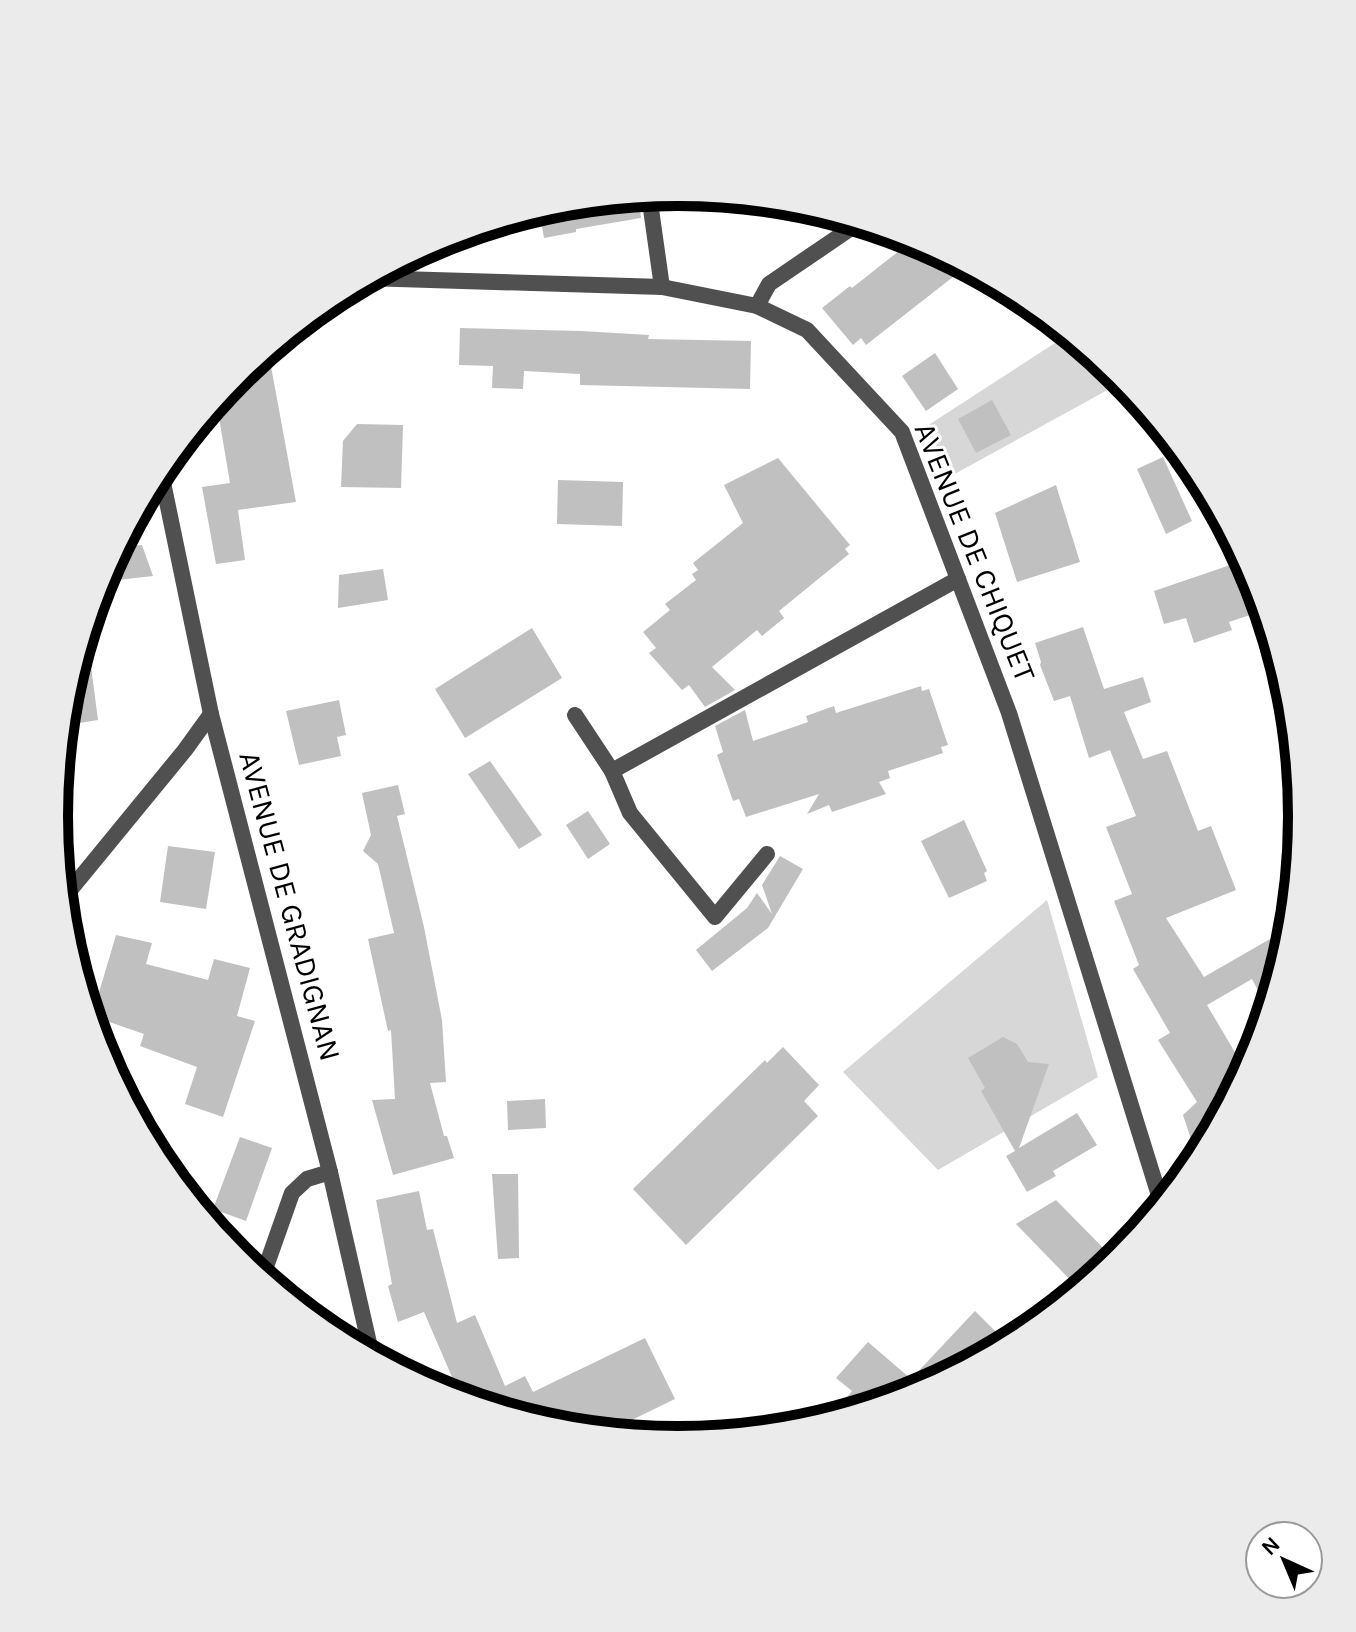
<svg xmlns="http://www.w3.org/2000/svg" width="1356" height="1632" viewBox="0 0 1356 1632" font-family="Karla,sans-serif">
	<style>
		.green { fill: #d7d7d7 }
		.building { fill: #c0c0c0 }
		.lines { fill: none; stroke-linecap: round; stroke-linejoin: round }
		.service { stroke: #505050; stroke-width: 16 }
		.minor { stroke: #505050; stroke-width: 16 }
		.tertiary { stroke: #505050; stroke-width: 16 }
		.labels { text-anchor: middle; stroke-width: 6; stroke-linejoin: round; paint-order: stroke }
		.street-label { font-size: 30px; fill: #000; stroke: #fff }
		.rim { fill: none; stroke: #000; stroke-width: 10 }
	</style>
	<rect width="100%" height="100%" fill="#fff"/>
	<g class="green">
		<path d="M 1069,334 L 1124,381 L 951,476 L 927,426 Z"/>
		<path d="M 1047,900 L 1098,1077 L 938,1170 L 843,1072 Z"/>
	</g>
	<g class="building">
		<path d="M 638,196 L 641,218 L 576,229 L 576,232 L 544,238 L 539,209 L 557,204 Z"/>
		<path d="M 914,239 L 967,266 L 866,345 L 861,338 L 853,345 L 822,308 L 850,286 L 852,288 Z"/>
		<path d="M 460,328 L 581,331 L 649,335 L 648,339 L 751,341 L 750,389 L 580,385 L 580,374 L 524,371 L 523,389 L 492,388 L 493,366 L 459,365 Z"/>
		<path d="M 268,350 L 296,502 L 238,510 L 245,560 L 216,564 L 202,487 L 230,483 L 216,400 L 237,374 Z"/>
		<path d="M 935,353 L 958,389 L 926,411 L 902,376 Z"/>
		<path d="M 992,400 L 1011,435 L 976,453 L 958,419 Z"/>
		<path d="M 357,424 L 403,425 L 401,488 L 341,487 L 343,441 Z"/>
		<path d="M 1163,457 L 1192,521 L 1166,534 L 1137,469 Z"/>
		<path d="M 778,458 L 850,545 L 845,549 L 849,554 L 779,611 L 784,618 L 762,636 L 757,630 L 712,667 L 735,690 L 705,707 L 689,685 L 682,690 L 649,653 L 656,648 L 643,632 L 670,610 L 665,604 L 696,580 L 692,574 L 698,570 L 693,563 L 743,523 L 724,485 Z"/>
		<path d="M 558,480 L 623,482 L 622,526 L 557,524 Z"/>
		<path d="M 1056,485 L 1080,562 L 1017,582 L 995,513 Z"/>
		<path d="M 142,545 L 153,576 L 100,582 L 118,547 Z"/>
		<path d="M 1245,560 L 1255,578 L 1263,605 L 1249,610 L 1250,615 L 1229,622 L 1232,630 L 1194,643 L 1186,618 L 1164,624 L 1154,591 Z"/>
		<path d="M 383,569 L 388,600 L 338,608 L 339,575 Z"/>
		<path d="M 1083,627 L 1104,689 L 1143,677 L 1151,702 L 1124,712 L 1143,759 L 1167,751 L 1198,831 L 1211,826 L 1236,890 L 1166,918 L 1204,977 L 1270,939 L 1280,972 L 1268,1010 L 1252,979 L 1207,1005 L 1246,1071 L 1198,1160 L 1183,1115 L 1197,1102 L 1158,1040 L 1170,1033 L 1133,969 L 1139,965 L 1114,901 L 1132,894 L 1106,827 L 1136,816 L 1110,750 L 1089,758 L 1070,696 L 1054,701 L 1040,665 L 1041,662 L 1035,643 Z"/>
		<path d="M 86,628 L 98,720 L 67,725 L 66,694 Z"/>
		<path d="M 532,628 L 562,678 L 465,738 L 435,689 Z"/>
		<path d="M 921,686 L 922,691 L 929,689 L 948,745 L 941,747 L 943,753 L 888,771 L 890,778 L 879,782 L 886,794 L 832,812 L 829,805 L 807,814 L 819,794 L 746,817 L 739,799 L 733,801 L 717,755 L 723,752 L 715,726 L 745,710 L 753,741 L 808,722 L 806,716 L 834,706 L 836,713 Z"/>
		<path d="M 339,700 L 346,735 L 337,737 L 341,756 L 299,765 L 286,711 Z"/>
		<path d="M 490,761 L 542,835 L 519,849 L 468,774 Z"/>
		<path d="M 398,785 L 405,814 L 397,816 L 424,927 L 442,1020 L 446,1082 L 430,1083 L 444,1136 L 447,1136 L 454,1158 L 393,1175 L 372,1100 L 395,1099 L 391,1030 L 388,1031 L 368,939 L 394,933 L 378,864 L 363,851 L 371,835 L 362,793 Z"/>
		<path d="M 588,811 L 610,844 L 588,859 L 566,825 Z"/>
		<path d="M 964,820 L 987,871 L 984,873 L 987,881 L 949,898 L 921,841 Z"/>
		<path d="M 168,846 L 215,852 L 206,909 L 160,902 Z"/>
		<path d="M 780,856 L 803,869 L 768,928 L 712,971 L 696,950 L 747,908 L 757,893 L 772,914 L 762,885 Z"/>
		<path d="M 116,935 L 152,943 L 146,964 L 208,980 L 214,959 L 250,968 L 237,1016 L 255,1021 L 223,1117 L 185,1104 L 197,1067 L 140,1046 L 144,1034 L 92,1016 Z"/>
		<path d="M 1003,1037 L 1017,1044 L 1028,1062 L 1049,1064 L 1019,1148 L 1077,1113 L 1097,1145 L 1053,1171 L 1056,1176 L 1027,1192 L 1006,1156 L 1015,1151 L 981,1091 L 985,1088 L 968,1058 Z"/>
		<path d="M 783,1047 L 819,1085 L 804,1101 L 818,1116 L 686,1245 L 633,1189 L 765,1060 L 767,1063 Z"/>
		<path d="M 545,1099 L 546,1128 L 508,1130 L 507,1101 Z"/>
		<path d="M 240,1137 L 272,1148 L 246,1221 L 213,1209 Z"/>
		<path d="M 492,1174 L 518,1174 L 519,1258 L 498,1259 Z"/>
		<path d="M 419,1191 L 427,1230 L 433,1229 L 457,1323 L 475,1315 L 505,1386 L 525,1376 L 533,1392 L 645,1338 L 675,1399 L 605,1433 L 556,1428 L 466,1401 L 465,1397 L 461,1398 L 424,1312 L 398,1322 L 388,1286 L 392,1284 L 376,1200 Z"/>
		<path d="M 1056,1200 L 1113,1258 L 1080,1290 L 1016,1224 Z"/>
		<path d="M 975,1311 L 1008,1344 L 916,1393 L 829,1419 L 852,1391 L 836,1378 L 868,1342 L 911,1379 Z"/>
	</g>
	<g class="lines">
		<g class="service">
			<path d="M 575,715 L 612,771"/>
			<path d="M 767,854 L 715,917 L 630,813 L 612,771 L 958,579"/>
		</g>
		<g class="minor">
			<path d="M 649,195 L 662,287"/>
			<path d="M 366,278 L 662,287 L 757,306 L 807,330 L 902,432 L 1009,713 L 1162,1205"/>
			<path d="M 757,306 L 769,284 L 860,222"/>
			<path d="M 62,900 L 185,750 L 211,714"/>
			<path d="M 262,1278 L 292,1193 L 307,1179 L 330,1172"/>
		</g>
		<path class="tertiary" d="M 160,468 L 211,714 L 330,1172 L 372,1356"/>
	</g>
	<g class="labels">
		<g class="street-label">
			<text transform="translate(975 552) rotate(68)" y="10">AVENUE DE CHIQUET</text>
			<text transform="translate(290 906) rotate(75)" y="10">AVENUE DE GRADIGNAN</text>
		</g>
	</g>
	<path d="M0 0H1356V1632H0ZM68 816a610 610 0 1 1 1220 0a610 610 0 1 1-1220 0Z" fill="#ebebeb" fill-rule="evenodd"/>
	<path class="rim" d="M68 816a610 610 0 1 1 1220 0a610 610 0 1 1-1220 0Z"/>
	<g transform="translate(1284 1560) rotate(316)"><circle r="38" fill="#ffffff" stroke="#999999" stroke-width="2"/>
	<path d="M0-6L14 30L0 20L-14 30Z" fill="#000000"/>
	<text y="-12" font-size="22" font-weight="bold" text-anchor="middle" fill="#000000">N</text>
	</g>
</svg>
